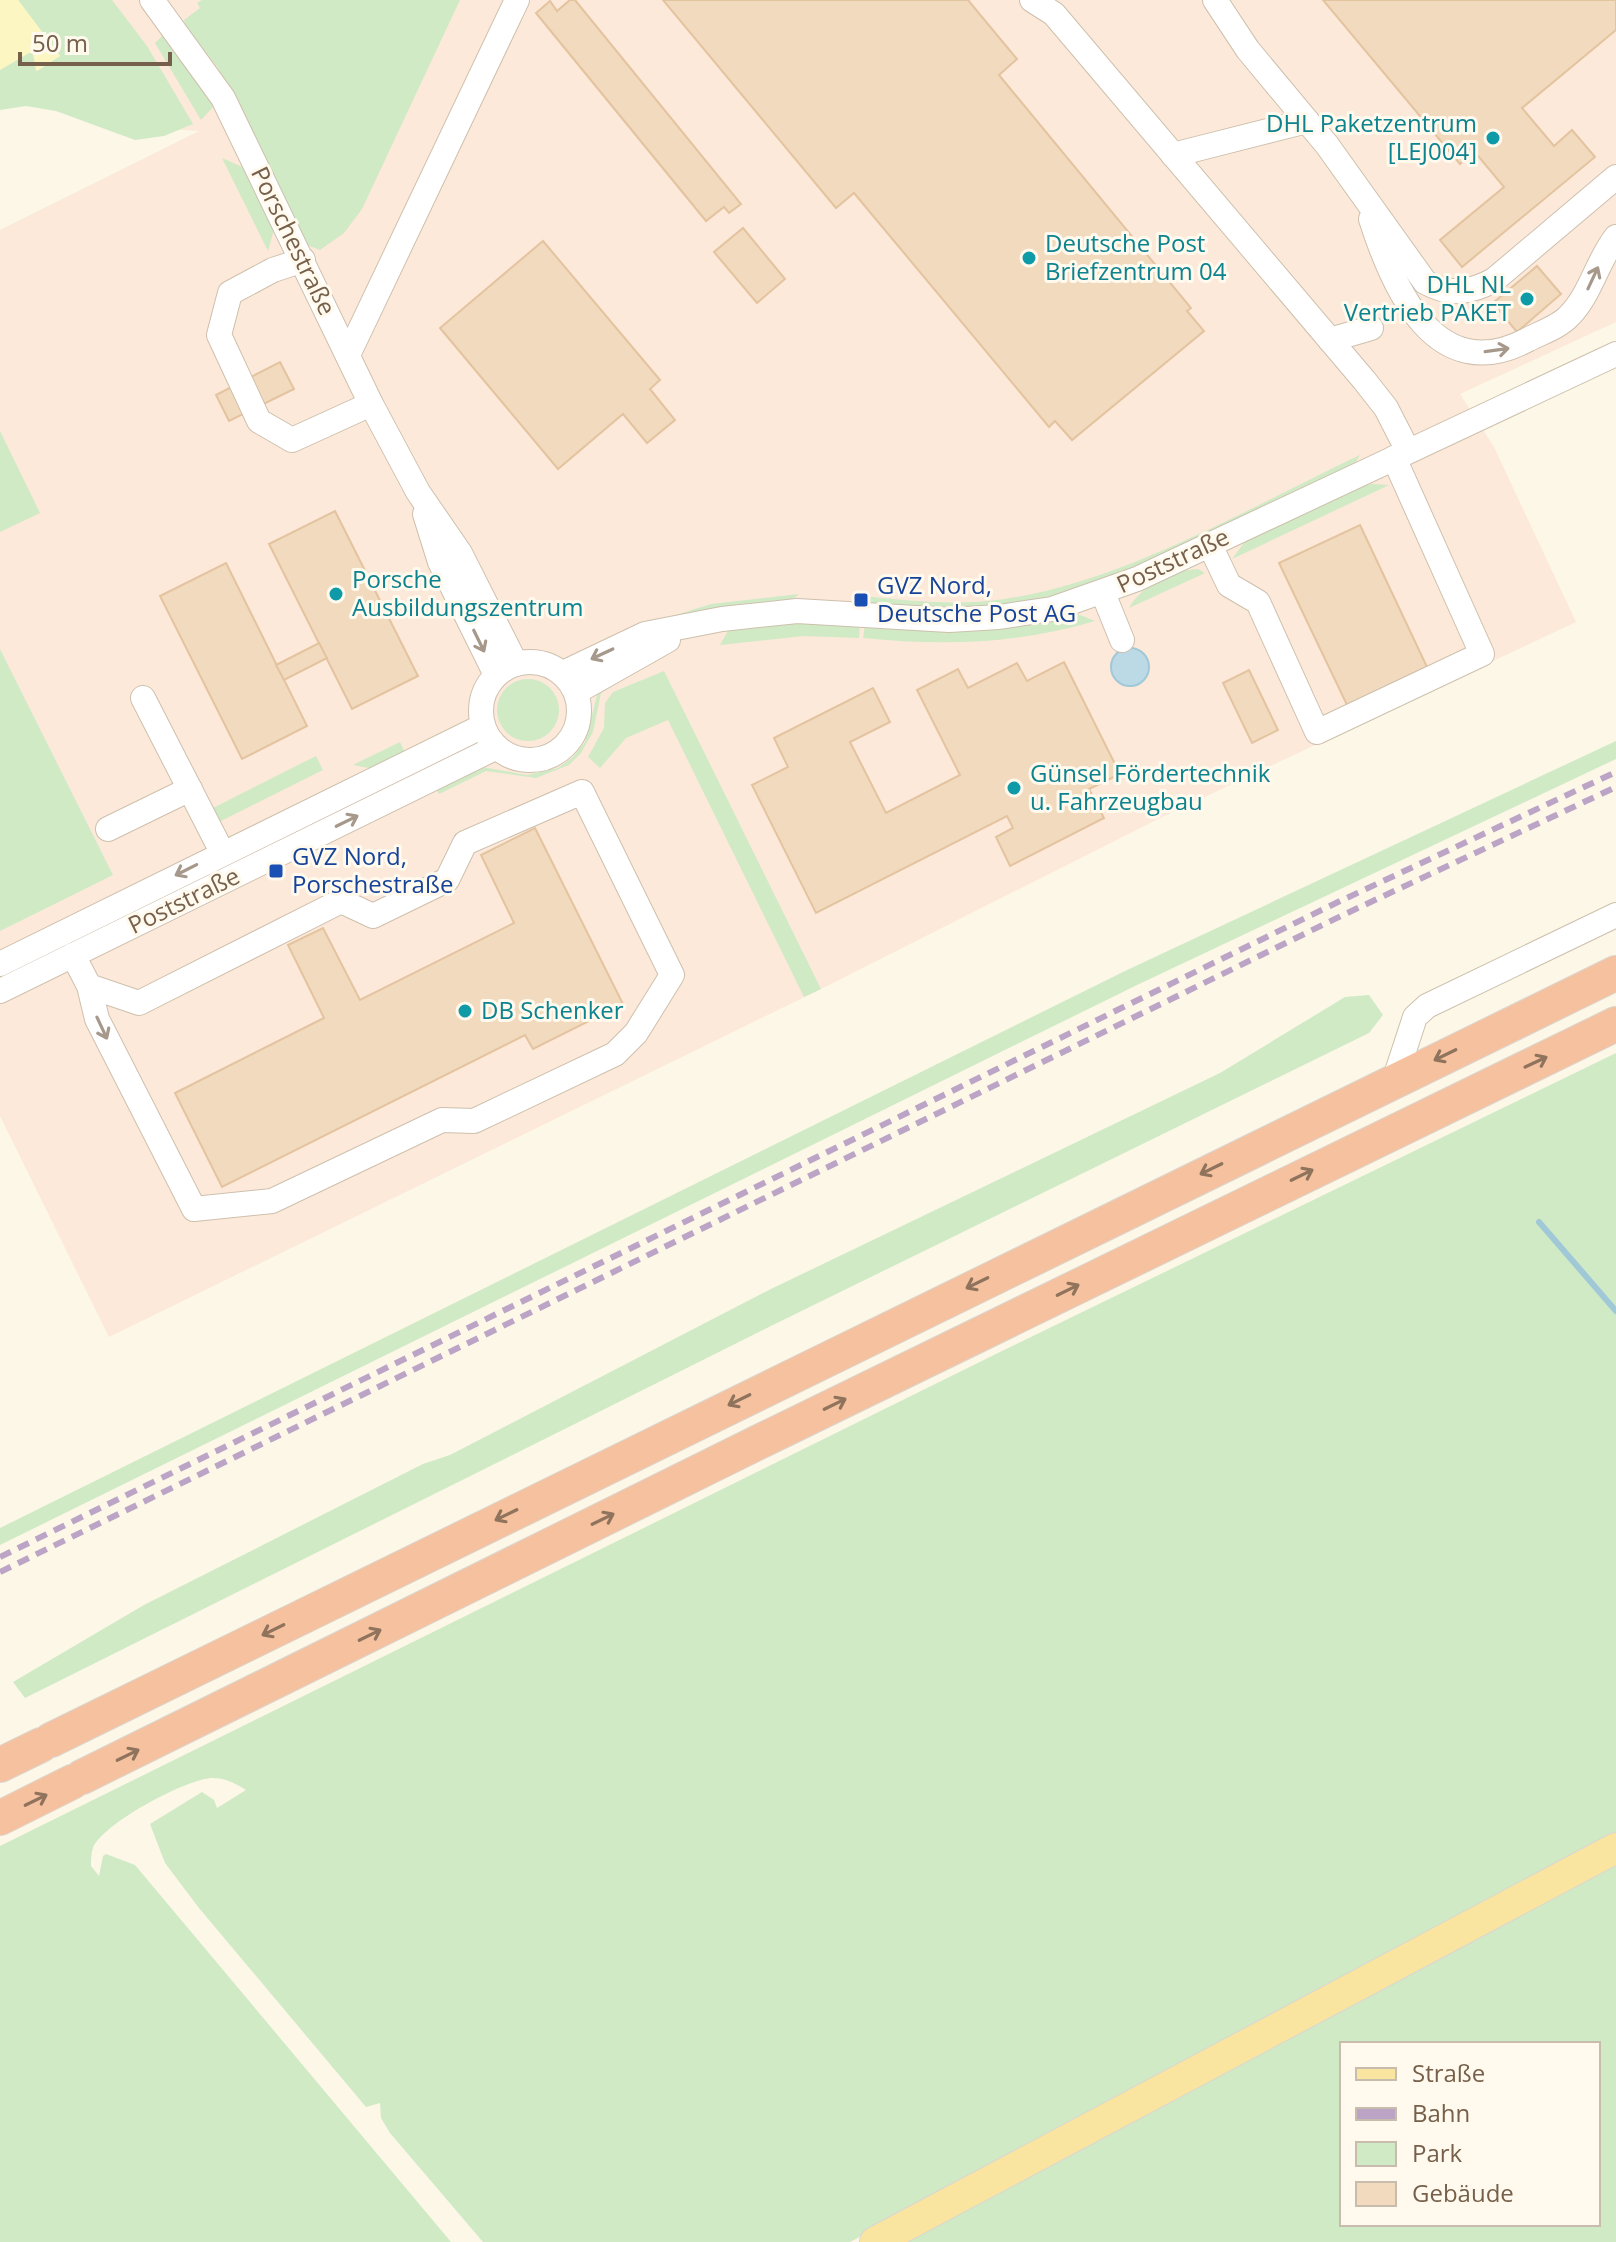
<svg xmlns="http://www.w3.org/2000/svg" width="1616" height="2242" viewBox="0 0 1616 2242" font-family="'Open Sans',sans-serif">
	<style>
		.commercial { fill: #fce9da }
		.green { fill: #cfeac5; fill-rule: evenodd }
		.sand { fill: #fbf6c2 }
		.water { fill: #bbdae6; stroke: #a1c8d7; stroke-width: 2 }
		.lines { fill: none; stroke-linecap: round; stroke-linejoin: round }
		.stream { stroke: #a1c8d7; stroke-width: 6 }
		.building { fill: #f1dabe; stroke: #e4c39f; stroke-width: 2 }
		.minor-casing { stroke: #cec0ad; stroke-width: 26 }
		.major-casing { stroke: #dbd6d0; stroke-width: 32 }
		.highway-casing { stroke: #dbd6d0; stroke-width: 36 }
		.minor { stroke: #fff; stroke-width: 24 }
		.major { stroke: #fae5a0; stroke-width: 30 }
		.highway { stroke: #f5c19e; stroke-width: 34 }
		.rail { stroke: #bba4c6; stroke-width: 6; stroke-dasharray: 12 8; stroke-linecap: butt }
		.oneway { stroke: #a6988a }
		.oneway2 { stroke: #8f735c }
		.culture-dot { fill: #0f9aa8; stroke: #fffaed; stroke-width: 3 }
		.transit-dot { fill: #1a4fb4; stroke: #fffaed; stroke-width: 3 }
		.labels { text-anchor: middle; stroke-width: 6; stroke-linejoin: round; paint-order: stroke }
		.culture-label { font-size: 24px; fill: #0d838f; stroke: #fffaed; text-anchor: start }
		.street-label { font-size: 24px; fill: #76604b; stroke: #fffaed }
		.transit-label { font-size: 24px; fill: #164399; stroke: #fffaed; text-anchor: start }
	</style>
	<rect width="100%" height="100%" fill="#fcf7e7"/>
	<path class="commercial" d="M 26,0 L 1616,0 L 1616,322 L 1460,394 L 1494,447 L 1576,622 L 1158,819 L 821,989 L 109,1337 L 0,1116 L 0,230 L 199,131 L 128,126 Z"/>
	<g class="green">
		<path d="M 18,0 L 112,0 L 147,46 L 193,124 L 164,136 L 135,140 L 56,111 L 26,106 L 0,110 L 0,70 L 29,52 L 33,53 L 37,71 L 60,56 Z"/>
		<path d="M 202,0 L 460,0 L 362,209 L 344,233 L 320,250 L 307,245 L 218,68 L 186,26 L 184,20 L 200,8 L 197,3 Z"/>
		<path d="M 162,36 L 214,106 L 201,120 L 155,43 Z"/>
		<path d="M 222,158 L 247,169 L 275,226 L 268,251 Z"/>
		<path d="M 0,431 L 40,513 L 0,532 Z"/>
		<path d="M 1360,455 L 1354,465 C 1248,515 1120,590 1004,605 C 957,611 911,607 864,603 L 864,596 C 911,601 958,606 1005,599 C 1126,581 1250,507 1360,455 Z"/>
		<path d="M 1372,484 L 1389,485 L 1232,559 L 1246,540 L 1359,487 Z"/>
		<path d="M 1198,569 L 1205,573 L 1129,608 C 1142,585 1170,571 1198,569 Z"/>
		<path d="M 799,594 L 791,601 L 634,628 L 711,604 Z"/>
		<path d="M 1075,613 L 1095,621 C 1018,644 943,646 863,638 L 865,625 L 971,631 Z"/>
		<path d="M 812,622 L 860,624 L 859,638 L 804,636 L 720,645 L 728,631 Z"/>
		<path d="M 0,649 L 113,875 L 0,931 Z"/>
		<path d="M 636,664 L 639,670 L 601,693 L 593,732 L 581,753 L 569,765 L 536,778 L 486,771 L 439,794 L 436,789 L 482,767 L 527,775 L 558,768 L 572,758 L 585,742 L 598,692 Z"/>
		<path d="M 664,671 L 821,989 L 804,997 L 668,720 L 626,738 L 600,768 L 588,757 L 604,728 L 605,703 L 613,692 Z"/>
		<circle cx="528" cy="710" r="31"/>
		<path d="M 1616,741 L 1616,759 L 1137,985 L 0,1545 L 0,1528 L 1125,971 Z"/>
		<path d="M 400,742 L 407,757 L 379,770 L 353,765 Z"/>
		<path d="M 316,756 L 323,770 L 217,823 L 211,809 Z"/>
		<path d="M 1369,995 L 1383,1015 L 1369,1033 L 779,1322 L 25,1698 L 13,1682 L 144,1605 L 423,1464 L 450,1455 L 771,1289 L 1220,1073 L 1345,997 Z"/>
		<path d="M 1616,1053 L 1616,1835 L 850,2242 L 483,2242 L 390,2133 L 381,2118 L 380,2103 L 366,2107 L 199,1908 L 165,1863 L 150,1824 L 202,1792 L 214,1800 L 217,1808 L 246,1790 C 237,1784 223,1777 211,1778 C 185,1780 103,1823 93,1848 C 91,1853 91,1861 91,1866 L 99,1876 L 103,1856 L 106,1854 L 135,1865 L 451,2242 L 0,2242 L 0,1846 L 1000,1352 Z"/>
		<path d="M 1616,1859 L 1616,2242 L 897,2242 ZM 1342,2044 L 1598,2044 L 1598,2224 L 1342,2224 Z"/>
	</g>
	<path class="sand" d="M 0,0 L 18,0 L 60,56 L 36,71 L 33,53 L 29,53 L 0,70 Z"/>
	<circle class="water" cx="1130" cy="667" r="19"/>
	<g class="lines">
		<path class="stream" d="M 1539,1222 L 1616,1311"/>
	</g>
	<g class="building">
		<path d="M 570,0 L 575,0 L 741,204 L 729,213 L 724,207 L 706,221 L 536,13 L 550,1 L 557,11 Z"/>
		<path d="M 663,0 L 968,0 L 1017,59 L 999,75 L 1191,308 L 1187,311 L 1204,331 L 1072,440 L 1055,421 L 1049,427 L 854,193 L 836,208 Z"/>
		<path d="M 1323,0 L 1616,0 L 1616,30 L 1522,108 L 1554,146 L 1572,130 L 1595,157 L 1462,267 L 1440,240 L 1504,187 L 1474,151 L 1460,164 Z"/>
		<path d="M 743,228 L 785,279 L 757,303 L 714,252 Z"/>
		<path d="M 543,241 L 660,380 L 650,389 L 675,420 L 647,443 L 623,414 L 558,469 L 440,328 Z"/>
		<path d="M 1537,266 L 1561,294 L 1517,332 L 1493,303 Z"/>
		<path d="M 280,362 L 294,389 L 229,421 L 216,395 Z"/>
		<path d="M 335,511 L 418,676 L 352,709 L 269,544 Z"/>
		<path d="M 1360,525 L 1427,667 L 1347,705 L 1279,563 Z"/>
		<path d="M 226,563 L 307,726 L 242,759 L 160,596 Z"/>
		<path d="M 319,643 L 327,658 L 284,680 L 276,665 Z"/>
		<path d="M 1064,662 L 1120,774 L 1089,789 L 1104,818 L 1010,866 L 996,837 L 1013,828 L 1007,816 L 816,913 L 752,785 L 788,767 L 774,738 L 873,688 L 890,722 L 850,742 L 886,813 L 960,775 L 917,690 L 958,669 L 968,688 L 1017,663 L 1027,681 Z"/>
		<path d="M 1249,670 L 1278,730 L 1252,743 L 1223,683 Z"/>
		<path d="M 535,828 L 623,1004 L 533,1049 L 525,1035 L 222,1187 L 175,1093 L 324,1018 L 288,945 L 323,928 L 360,1000 L 514,923 L 481,855 Z"/>
	</g>
	<g class="lines">
		<g class="minor-casing">
			<g id="minor">
				<path d="M 152,0 L 223,98 L 371,404 L 418,492 L 460,553 L 516,664"/>
				<path d="M 1032,0 L 1054,14 L 1364,380 L 1386,408 L 1408,451"/>
				<path d="M 1215,0 L 1248,50 L 1327,145 L 1425,282 C 1450,296 1470,293 1494,280 L 1616,177"/>
				<path d="M 1173,155 L 1307,121"/>
				<path d="M 1371,219 C 1393,288 1436,388 1527,340 C 1540,333 1559,327 1569,316 C 1591,294 1597,261 1616,237"/>
				<path d="M 303,260 L 273,270 L 230,293 L 219,335 L 259,421 L 292,440 L 371,404"/>
				<path d="M 1330,340 L 1371,328"/>
				<path d="M 348,355 L 517,0"/>
				<path d="M 425,514 L 440,562 L 496,675"/>
				<path d="M 1210,545 L 1229,585 L 1258,602 L 1317,732 L 1482,654 L 1394,458"/>
				<path d="M 1103,593 L 1122,640"/>
				<circle cx="530" cy="711" r="49"/>
				<path d="M 563,673 L 645,634 L 722,619 L 797,611 L 949,620 L 999,617 L 1052,609 L 1137,579 L 1616,354"/>
				<path d="M 576,692 L 668,640"/>
				<path d="M 143,698 L 222,852"/>
				<path d="M 108,829 L 190,789"/>
				<path d="M 73,955 L 89,986 L 97,1019 L 194,1209 L 272,1201 L 442,1120 L 474,1121 L 615,1054 L 636,1033 L 672,975 L 582,792 L 465,843 L 447,880 L 373,916 L 341,901 L 139,1003 L 89,986"/>
				<path d="M 0,964 L 483,726"/>
				<path d="M 0,991 L 497,747"/>
				<path d="M 1395,1078 L 1415,1017 L 1427,1006 L 1616,915"/>
			</g>
		</g>
		<g class="major-casing">
			<path id="major" d="M 875,2242 L 1616,1848"/>
		</g>
		<g class="highway-casing">
			<g id="highway">
				<path d="M 51,1740 L 1616,973"/>
				<path d="M 0,1765 L 41,1745"/>
				<path d="M 82,1777 L 765,1439 L 1616,1024"/>
				<path d="M 0,1818 L 72,1782"/>
			</g>
		</g>
		<use href="#minor" class="minor"/>
		<use href="#major" class="major"/>
		<use href="#highway" class="highway"/>
		<g class="rail">
			<path d="M 0,1557 L 1336,903 L 1616,772"/>
			<path d="M 0,1572 L 1343,915 L 1616,787"/>
		</g>
	</g>
	<defs><path id="oneway-shaft" d="M-6 0H5M1.5-3L5.5 0L1.5 3" fill="none" stroke-width="1.6" stroke-linecap="round" stroke-linejoin="round" transform="scale(2)"/></defs>
	<g class="oneway">
		<use href="#oneway-shaft" transform="translate(1593 278) rotate(-65)"/>
		<use href="#oneway-shaft" transform="translate(1497 350) rotate(-8)"/>
		<use href="#oneway-shaft" transform="translate(479 641) rotate(64)"/>
		<use href="#oneway-shaft" transform="translate(602 654) rotate(155)"/>
		<use href="#oneway-shaft" transform="translate(347 821) rotate(-26)"/>
		<use href="#oneway-shaft" transform="translate(186 870) rotate(153)"/>
		<use href="#oneway-shaft" transform="translate(102 1028) rotate(65)"/>
	</g>
	<g class="oneway2">
		<use href="#oneway-shaft" transform="translate(1445 1055) rotate(154)"/>
		<use href="#oneway-shaft" transform="translate(1536 1062) rotate(-25)"/>
		<use href="#oneway-shaft" transform="translate(1211 1169) rotate(154)"/>
		<use href="#oneway-shaft" transform="translate(1302 1175) rotate(-26)"/>
		<use href="#oneway-shaft" transform="translate(977 1283) rotate(154)"/>
		<use href="#oneway-shaft" transform="translate(1068 1290) rotate(-26)"/>
		<use href="#oneway-shaft" transform="translate(739 1400) rotate(154)"/>
		<use href="#oneway-shaft" transform="translate(835 1404) rotate(-26)"/>
		<use href="#oneway-shaft" transform="translate(506 1515) rotate(154)"/>
		<use href="#oneway-shaft" transform="translate(603 1519) rotate(-26)"/>
		<use href="#oneway-shaft" transform="translate(273 1630) rotate(154)"/>
		<use href="#oneway-shaft" transform="translate(370 1635) rotate(-26)"/>
		<use href="#oneway-shaft" transform="translate(128 1755) rotate(-26)"/>
		<use href="#oneway-shaft" transform="translate(36 1800) rotate(-26)"/>
	</g>
	<g class="culture-dot">
		<circle cx="1493" cy="138" r="8"/>
		<circle cx="1029" cy="258" r="8"/>
		<circle cx="1527" cy="299" r="8"/>
		<circle cx="336" cy="594" r="8"/>
		<circle cx="1014" cy="788" r="8"/>
		<circle cx="465" cy="1011" r="8"/>
	</g>
	<g class="transit-dot">
		<rect x="853" y="592" width="16" height="16" rx="4"/>
		<rect x="268" y="863" width="16" height="16" rx="4"/>
	</g>
	<g class="labels">
		<g class="culture-label">
			<text x="1477" y="132" text-anchor="end">DHL Paketzentrum<tspan x="1477" dy="28">[LEJ004]</tspan></text>
			<text x="1045" y="252">Deutsche Post<tspan x="1045" dy="28">Briefzentrum 04</tspan></text>
			<text x="1511" y="293" text-anchor="end">DHL NL<tspan x="1511" dy="28">Vertrieb PAKET</tspan></text>
			<text x="352" y="588">Porsche<tspan x="352" dy="28">Ausbildungszentrum</tspan></text>
			<text x="1030" y="782">Günsel Fördertechnik<tspan x="1030" dy="28">u. Fahrzeugbau</tspan></text>
			<text x="481" y="1019">DB Schenker</text>
		</g>
		<g class="street-label">
			<text transform="translate(293 241) rotate(64)" y="8">Porschestraße</text>
			<text transform="translate(1173 561) rotate(-25)" y="8">Poststraße</text>
			<text transform="translate(184 901) rotate(-26)" y="8">Poststraße</text>
		</g>
		<g class="transit-label">
			<text x="877" y="594">GVZ Nord,<tspan x="877" dy="28">Deutsche Post AG</tspan></text>
			<text x="292" y="865">GVZ Nord,<tspan x="292" dy="28">Porschestraße</tspan></text>
		</g>
	</g>
	<rect x="1340" y="2042" width="260" height="184" fill="#fffaed" stroke="#c8bcac" stroke-width="2"/>
	<rect x="1356" y="2068" width="40" height="12" fill="#fae5a0" stroke="#c8bcac" stroke-width="2"/>
	<text x="1412" y="2082" font-size="24" fill="#76604b">Straße</text>
	<rect x="1356" y="2108" width="40" height="12" fill="#bba4c6" stroke="#c8bcac" stroke-width="2"/>
	<text x="1412" y="2122" font-size="24" fill="#76604b">Bahn</text>
	<rect x="1356" y="2142" width="40" height="24" fill="#cfeac5" stroke="#c8bcac" stroke-width="2"/>
	<text x="1412" y="2162" font-size="24" fill="#76604b">Park</text>
	<rect x="1356" y="2182" width="40" height="24" fill="#f1dabe" stroke="#c8bcac" stroke-width="2"/>
	<text x="1412" y="2202" font-size="24" fill="#76604b">Gebäude</text>
	<path d="M20 52v12h150v-12" fill="none" stroke="#76604b" stroke-width="4"/>
	<text x="32" y="52" font-size="24" fill="#76604b" stroke="#fffaed" stroke-width="6" paint-order="stroke">50 m</text>
</svg>
